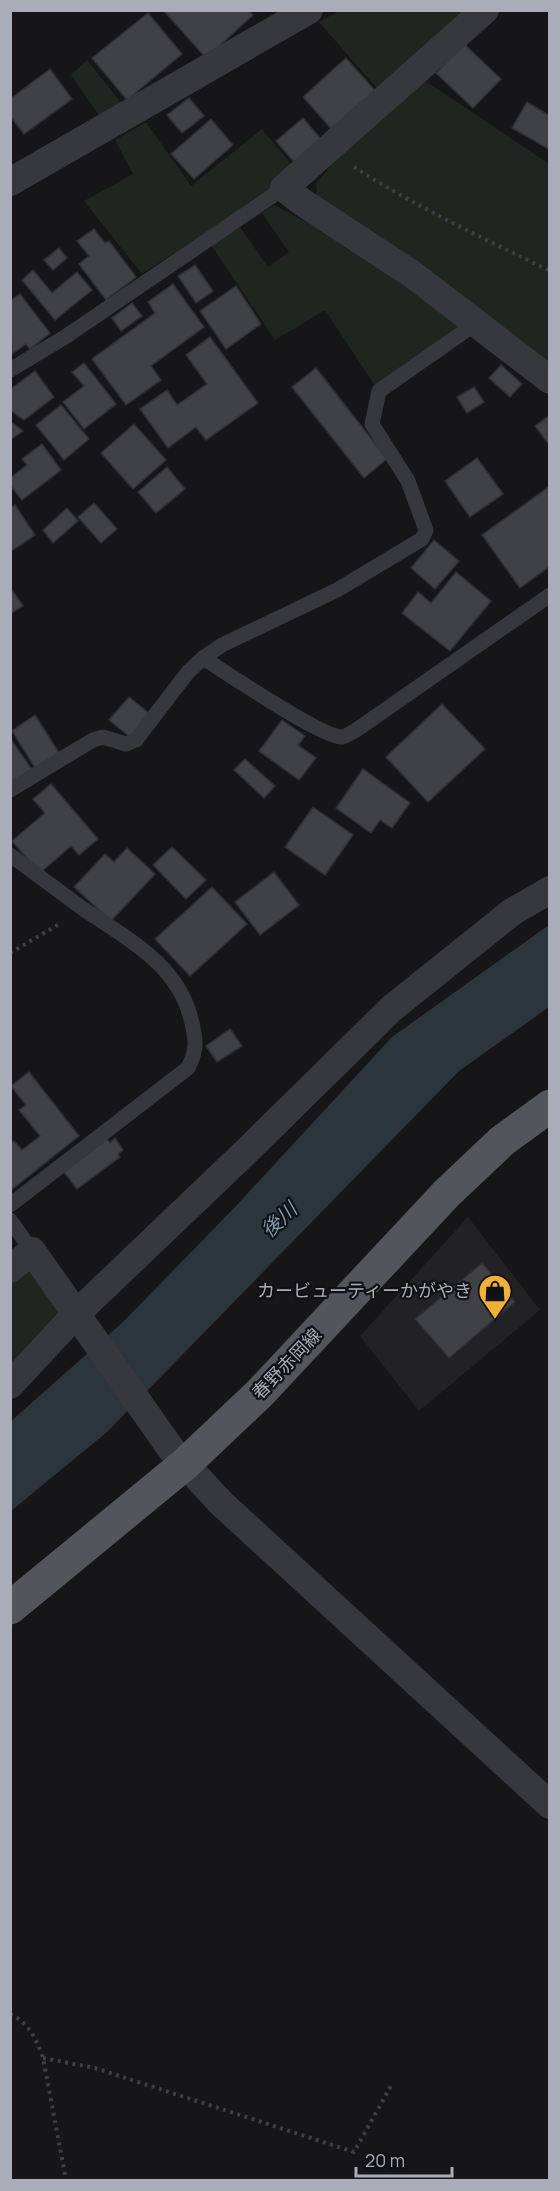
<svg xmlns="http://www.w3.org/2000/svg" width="560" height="2191" viewBox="0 0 560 2191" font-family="Manrope,'Noto Sans JP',sans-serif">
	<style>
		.built { fill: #222225 }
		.green { fill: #1e261f }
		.water { fill: #2c353c }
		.building { fill: #404145; stroke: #303034; stroke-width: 1.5 }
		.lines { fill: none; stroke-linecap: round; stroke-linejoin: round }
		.path { stroke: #3d3f44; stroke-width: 4; stroke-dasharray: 3 4.5; stroke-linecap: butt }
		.lane { stroke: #37383d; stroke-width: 15 }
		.street { stroke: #37383d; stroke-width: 28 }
		.primary { stroke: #53555c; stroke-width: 33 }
		.labels { text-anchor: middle; stroke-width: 4.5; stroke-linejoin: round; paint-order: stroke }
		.poi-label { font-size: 18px; fill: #a8adb8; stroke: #111113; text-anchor: end }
		.street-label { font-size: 18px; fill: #a8adb8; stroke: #111113 }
		.water-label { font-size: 20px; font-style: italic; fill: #7f9bb3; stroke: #111113 }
	</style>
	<rect width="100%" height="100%" fill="#161618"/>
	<path class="built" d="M 468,1217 L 540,1310 L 419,1411 L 360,1336 Z"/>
	<g class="green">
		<path d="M 339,11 L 476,11 L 382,94 L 319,22 Z"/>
		<path d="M 87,60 L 123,105 L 101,118 L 71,75 Z"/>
		<path d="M 424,80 L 549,164 L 549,380 L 317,196 L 316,184 L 331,165 Z"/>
		<path d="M 146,122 L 191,186 L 262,129 L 295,169 L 264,195 L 142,274 L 84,201 L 133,174 L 115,140 Z"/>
		<path d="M 274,205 L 367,255 L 460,319 L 460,329 L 376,387 L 325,310 L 275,340 L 211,245 L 240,227 L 268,267 L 289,252 L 262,213 Z"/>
		<path d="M 32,1251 L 76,1314 L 11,1385 L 11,1269 Z"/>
	</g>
	<path class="water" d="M 549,925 L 549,1007 L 459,1071 L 107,1432 L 11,1511 L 10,1422 L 123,1322 L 236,1206 L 392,1037 Z"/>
	<g class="building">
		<path d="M 163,10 L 248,10 L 253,15 L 206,58 Z"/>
		<path d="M 148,13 L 182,54 L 127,100 L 92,58 Z"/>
		<path d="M 464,44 L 501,79 L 473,108 L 436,73 Z"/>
		<path d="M 346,58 L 380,96 L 336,134 L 303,97 Z"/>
		<path d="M 50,69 L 72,99 L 24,134 L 10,116 L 10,99 Z"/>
		<path d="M 189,98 L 204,116 L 182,133 L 167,115 Z"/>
		<path d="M 527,102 L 550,116 L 550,150 L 512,128 Z"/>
		<path d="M 303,118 L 326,145 L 299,168 L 276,141 Z"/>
		<path d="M 211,119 L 233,145 L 194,179 L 171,154 Z"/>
		<path d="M 94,229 L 105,243 L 109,241 L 136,277 L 106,300 L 79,264 L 89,256 L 77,241 Z"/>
		<path d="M 59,248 L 67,258 L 53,270 L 44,260 Z"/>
		<path d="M 195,265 L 213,291 L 196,303 L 178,276 Z"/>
		<path d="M 33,270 L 52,293 L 77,272 L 92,290 L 55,320 L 22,280 Z"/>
		<path d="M 173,284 L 204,327 L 151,366 L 161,380 L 126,405 L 92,359 L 155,313 L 148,302 Z"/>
		<path d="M 236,286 L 261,324 L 226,349 L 200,311 Z"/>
		<path d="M 20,294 L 50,333 L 30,349 L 26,344 L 12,354 L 10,301 Z"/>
		<path d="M 132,303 L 142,316 L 121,331 L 112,318 Z"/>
		<path d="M 210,337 L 258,403 L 206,440 L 196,427 L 168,448 L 140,409 L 167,390 L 177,405 L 207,384 L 186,355 Z"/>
		<path d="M 84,363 L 116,404 L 84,429 L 63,402 L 84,386 L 72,372 Z"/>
		<path d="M 501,365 L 522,384 L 510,397 L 489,378 Z"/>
		<path d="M 316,368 L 387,459 L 364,478 L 292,387 Z"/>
		<path d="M 35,371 L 54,397 L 24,420 L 10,410 L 10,386 L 12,388 Z"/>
		<path d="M 474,387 L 484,402 L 467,413 L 457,397 Z"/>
		<path d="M 61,405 L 89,439 L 64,460 L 36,425 Z"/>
		<path d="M 550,415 L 550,446 L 535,426 Z"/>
		<path d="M 10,421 L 23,431 L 10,440 Z"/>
		<path d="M 134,424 L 166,460 L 133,489 L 101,453 Z"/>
		<path d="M 42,444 L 61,470 L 22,500 L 10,485 L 10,478 L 27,465 L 22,459 Z"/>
		<path d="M 477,458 L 503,494 L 470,517 L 445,481 Z"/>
		<path d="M 167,467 L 185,489 L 156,513 L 138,492 Z"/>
		<path d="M 550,486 L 550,566 L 520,588 L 482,535 Z"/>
		<path d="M 94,503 L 117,529 L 101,543 L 78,517 Z"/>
		<path d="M 15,505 L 35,535 L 13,550 L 10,547 L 10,508 Z"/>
		<path d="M 67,508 L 78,521 L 53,543 L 43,530 Z"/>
		<path d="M 434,540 L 459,561 L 435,589 L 411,568 Z"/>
		<path d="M 456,572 L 491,601 L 450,651 L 402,613 L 418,592 L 431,603 Z"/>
		<path d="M 10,587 L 23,606 L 10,614 Z"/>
		<path d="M 129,697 L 150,714 L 130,737 L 109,720 Z"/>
		<path d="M 442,704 L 485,749 L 428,802 L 386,757 Z"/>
		<path d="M 35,715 L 61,756 L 37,771 L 12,731 Z"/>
		<path d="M 282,720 L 305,736 L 298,745 L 316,758 L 299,780 L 259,751 Z"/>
		<path d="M 10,738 L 33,771 L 10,786 Z"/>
		<path d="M 245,759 L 275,786 L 264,798 L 234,770 Z"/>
		<path d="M 363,769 L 410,803 L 392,828 L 380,820 L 371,833 L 336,808 Z"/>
		<path d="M 51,784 L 98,839 L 79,855 L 71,846 L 40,873 L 12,841 L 45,813 L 33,799 Z"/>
		<path d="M 313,807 L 353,835 L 325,875 L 285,847 Z"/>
		<path d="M 172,847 L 206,880 L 186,899 L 153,865 Z"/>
		<path d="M 127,848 L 155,874 L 111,921 L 74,887 L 105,854 L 114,862 Z"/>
		<path d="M 274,872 L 299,905 L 260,935 L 235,902 Z"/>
		<path d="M 212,887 L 247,924 L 190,976 L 155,939 Z"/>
		<path d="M 230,1029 L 242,1046 L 217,1062 L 206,1046 Z"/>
		<path d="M 29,1072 L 79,1136 L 10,1191 L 10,1144 L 14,1141 L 22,1150 L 40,1136 L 19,1110 L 26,1105 L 11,1086 Z"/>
		<path d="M 115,1138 L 123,1150 L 118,1154 L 120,1157 L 77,1189 L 64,1172 L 107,1139 L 110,1143 Z"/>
		<path d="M 482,1263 L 515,1302 L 449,1358 L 415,1319 Z"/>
	</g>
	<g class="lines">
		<g class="path">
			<path d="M 354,167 C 416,207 483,238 550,271"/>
			<path d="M 10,953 L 61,923"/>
			<path d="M 10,2014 C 29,2023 37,2040 43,2058 L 66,2180"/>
			<path d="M 43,2058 L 95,2068 L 354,2152 L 392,2084"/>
		</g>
		<g class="lane">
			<path d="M 10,370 L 65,337 L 284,188"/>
			<path d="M 203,658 C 227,673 321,737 342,737 C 348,736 356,730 362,726 L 550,595"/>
			<path d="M 10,790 L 93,740 L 103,737 L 126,744 L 136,740 L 188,672 L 203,658 L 222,645 L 337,590 L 422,539 L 426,530 L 408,481 L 372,424 L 379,391 L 475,324"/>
			<path d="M 10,855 C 35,873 60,892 85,910 C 128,939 178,965 191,1019 C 196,1040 198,1048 188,1068 L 10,1205"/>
			<path d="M 10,1220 L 32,1251"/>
		</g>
		<g class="street">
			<path d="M 485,10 L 284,188 L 302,202 L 412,274 L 550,380"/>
			<path d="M 10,182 L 309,10"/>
			<path d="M 10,1269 L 32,1251 L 171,1449 L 221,1503 L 550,1805"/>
			<path d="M 10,1385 L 76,1314 L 255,1143 L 391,1009 L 512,912 L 550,890"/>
		</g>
		<path class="primary" d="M 10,1608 L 185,1464 L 260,1393 L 447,1193 L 502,1141 L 550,1106"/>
	</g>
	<defs>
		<g id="shop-pin" transform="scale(1.725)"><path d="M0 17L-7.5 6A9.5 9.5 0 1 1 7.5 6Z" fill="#f2b134" stroke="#111113"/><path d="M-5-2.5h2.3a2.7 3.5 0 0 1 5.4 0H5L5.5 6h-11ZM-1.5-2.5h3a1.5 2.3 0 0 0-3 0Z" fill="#111"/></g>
	</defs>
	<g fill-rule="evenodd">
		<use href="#shop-pin" x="495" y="1291"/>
	</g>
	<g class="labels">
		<g class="poi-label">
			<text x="472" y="1297">カービューティーかがやき</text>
		</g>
		<g class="street-label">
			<text transform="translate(287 1364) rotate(-46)" y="6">春野赤岡線</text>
		</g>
		<g class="water-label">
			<text transform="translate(279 1220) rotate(-43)" y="7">後川</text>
		</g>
	</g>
	<rect width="560" height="2191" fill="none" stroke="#a8adb8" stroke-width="24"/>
	<path d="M356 2167v9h96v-9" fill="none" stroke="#a8adb8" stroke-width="3"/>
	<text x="365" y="2167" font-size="18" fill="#a8adb8" stroke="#111113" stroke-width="4.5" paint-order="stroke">20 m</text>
</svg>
